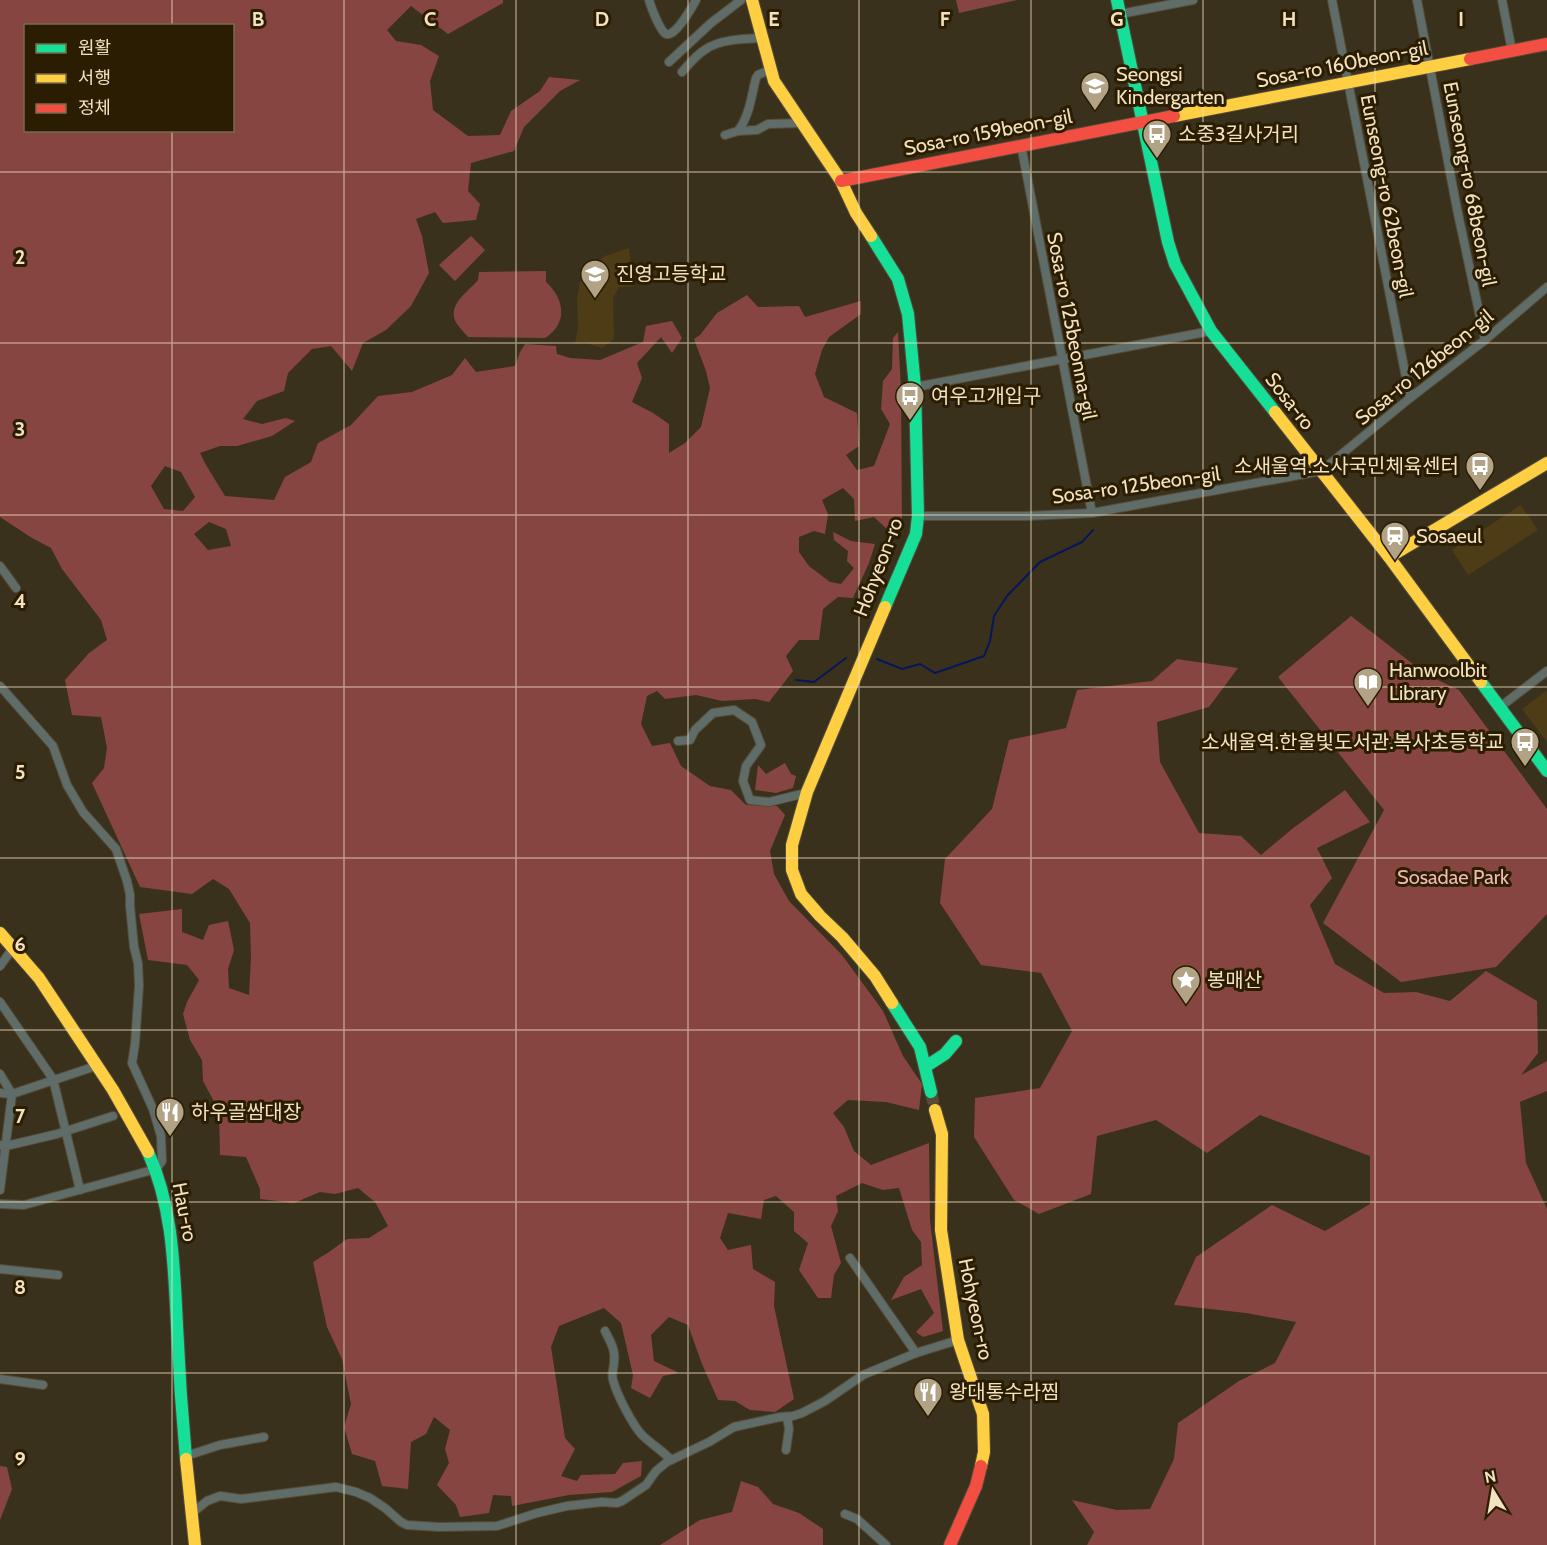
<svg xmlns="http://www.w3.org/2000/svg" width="1547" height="1545" viewBox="0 0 1547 1545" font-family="Cabin,'Noto Sans KR',sans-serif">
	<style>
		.built { fill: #4e3c16 }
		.green { fill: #864540; fill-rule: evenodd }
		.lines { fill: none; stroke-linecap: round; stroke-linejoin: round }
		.stream { stroke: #05175a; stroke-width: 2 }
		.primary-tunnel { stroke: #564b35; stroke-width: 12; stroke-dasharray: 12 6; stroke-linecap: butt }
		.street-casing { stroke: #554c3a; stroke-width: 10 }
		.fast-casing { stroke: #554c3a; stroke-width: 14 }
		.slow-casing { stroke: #554c3a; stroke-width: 14 }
		.jam-casing { stroke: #554c3a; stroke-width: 14 }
		.street { stroke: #5f6c68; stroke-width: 8 }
		.fast { stroke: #16e098; stroke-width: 12 }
		.slow { stroke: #ffcf43; stroke-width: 12 }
		.jam { stroke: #f24e42; stroke-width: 12 }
		.grid { fill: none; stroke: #f3e1c0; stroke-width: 1.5; stroke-opacity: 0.55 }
		.labels { text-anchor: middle; stroke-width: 6; stroke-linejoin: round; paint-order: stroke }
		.street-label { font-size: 20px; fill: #f3e1c0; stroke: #2a1d01 }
		.poi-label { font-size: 20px; fill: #f3e1c0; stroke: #2a1d01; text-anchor: start }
		.park-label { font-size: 20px; fill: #f0b8b4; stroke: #2a1d01 }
		.grid-label { font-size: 20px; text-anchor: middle; font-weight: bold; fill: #f3e1c0; stroke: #2a1d01; stroke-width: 6; stroke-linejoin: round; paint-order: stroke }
	</style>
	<rect width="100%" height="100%" fill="#3a311d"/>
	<g class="built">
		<path d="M 629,248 L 634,286 L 619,287 L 613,298 L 614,339 L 602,348 L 586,343 L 575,344 L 578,327 L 577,300 L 580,282 L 590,267 L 605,256 Z"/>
		<path d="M 1521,505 L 1538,530 L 1468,575 L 1452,550 Z"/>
		<path d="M 1547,690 L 1547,742 L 1522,709 Z"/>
	</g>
	<g class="green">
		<path d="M 0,0 L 503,0 L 503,3 L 448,34 L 411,6 L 387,30 L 396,41 L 421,45 L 439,56 L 430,81 L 433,110 L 468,136 L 500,135 L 511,111 L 540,91 L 549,77 L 580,80 L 560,91 L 524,127 L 514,151 L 471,163 L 468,191 L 480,204 L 476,220 L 443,223 L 435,212 L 416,219 L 422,236 L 429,273 L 411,306 L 386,330 L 363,343 L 352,371 L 331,346 L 312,349 L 288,373 L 284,391 L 257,401 L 243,419 L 262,424 L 286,418 L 295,421 L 272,436 L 237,446 L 220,446 L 200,453 L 206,465 L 225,496 L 274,500 L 285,477 L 311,462 L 318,443 L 351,425 L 378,396 L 412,392 L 452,375 L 465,358 L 476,372 L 515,366 L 520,352 L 525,344 L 556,346 L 557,354 L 570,358 L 600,360 L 643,342 L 646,326 L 672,321 L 682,338 L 672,353 L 661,337 L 637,363 L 642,378 L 632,402 L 653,413 L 669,424 L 669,453 L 685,443 L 701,427 L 710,388 L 706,371 L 694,339 L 700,335 L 717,313 L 747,295 L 758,307 L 799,306 L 805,317 L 861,301 L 861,314 L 829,337 L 822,350 L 815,374 L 824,397 L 857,413 L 859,446 L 846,455 L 857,470 L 874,466 L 890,424 L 881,409 L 883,381 L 892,369 L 893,338 L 898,332 L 901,390 L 902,527 L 889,531 L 874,517 L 855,521 L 854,499 L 843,488 L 822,500 L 828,514 L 825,534 L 814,531 L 799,537 L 799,552 L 809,566 L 830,582 L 841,584 L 854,568 L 847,561 L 848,551 L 834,540 L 833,532 L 851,541 L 875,544 L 869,563 L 853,598 L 838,597 L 823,609 L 819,640 L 799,640 L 786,656 L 793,671 L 769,702 L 755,699 L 722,701 L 696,695 L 665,699 L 657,691 L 647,696 L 641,724 L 652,746 L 670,743 L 681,766 L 710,786 L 731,790 L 746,805 L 777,806 L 785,815 L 770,851 L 774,874 L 789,901 L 842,955 L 883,1011 L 903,1056 L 922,1084 L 919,1110 L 886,1102 L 848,1100 L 833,1113 L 844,1127 L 854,1151 L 871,1165 L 929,1143 L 930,1220 L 943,1331 L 923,1337 L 916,1332 L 934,1313 L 921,1289 L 891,1300 L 904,1277 L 922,1265 L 921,1242 L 912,1230 L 899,1188 L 883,1190 L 862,1183 L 836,1196 L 838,1211 L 831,1226 L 841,1263 L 834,1275 L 831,1298 L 818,1298 L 799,1270 L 808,1243 L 794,1231 L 794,1212 L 776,1196 L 764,1200 L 761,1219 L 728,1213 L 720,1238 L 728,1250 L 751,1245 L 753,1269 L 775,1282 L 774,1306 L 794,1399 L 775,1412 L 750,1410 L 735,1401 L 718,1400 L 702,1364 L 688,1325 L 669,1317 L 651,1335 L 654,1361 L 679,1373 L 663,1376 L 650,1398 L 631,1388 L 633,1375 L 621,1323 L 604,1308 L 559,1326 L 551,1347 L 565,1438 L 575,1449 L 561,1476 L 577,1481 L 581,1475 L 615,1474 L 623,1463 L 642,1461 L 641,1476 L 612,1492 L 569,1495 L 512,1506 L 511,1496 L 493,1495 L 489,1513 L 460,1517 L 456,1505 L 437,1485 L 449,1463 L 445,1449 L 450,1430 L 434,1417 L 426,1434 L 411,1442 L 408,1489 L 382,1486 L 375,1461 L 352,1454 L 344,1427 L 351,1404 L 342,1359 L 327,1327 L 313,1262 L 329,1252 L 347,1239 L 369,1238 L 388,1226 L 375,1202 L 358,1188 L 335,1194 L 320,1192 L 294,1203 L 260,1199 L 260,1189 L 246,1157 L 220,1155 L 219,1111 L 203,1081 L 202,1060 L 190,1040 L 183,1014 L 187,1002 L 199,980 L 187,965 L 148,960 L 139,914 L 182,909 L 182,932 L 203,940 L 209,925 L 228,921 L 234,950 L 228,969 L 229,988 L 249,995 L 251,958 L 250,923 L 229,889 L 213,879 L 192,894 L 140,887 L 92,783 L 104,768 L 107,748 L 101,717 L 72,715 L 65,680 L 89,653 L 107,640 L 101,620 L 62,569 L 51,548 L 32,538 L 0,517 ZM 26,26 L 232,26 L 232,130 L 26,130 ZM 165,466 L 181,472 L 195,497 L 183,511 L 164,509 L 151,486 ZM 209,522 L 226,529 L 231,546 L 208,550 L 194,534 Z"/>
		<path d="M 956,0 L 1017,0 L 959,13 Z"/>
		<path d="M 471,236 L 485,250 L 455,281 L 439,265 Z"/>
		<path d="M 546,271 L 546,282 C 565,299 568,324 545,338 L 468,337 C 464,332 455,324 454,317 C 451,302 470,290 478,280 L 479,272 Z"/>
		<path d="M 1351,616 L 1427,675 L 1459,690 L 1547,809 L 1547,914 L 1496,967 L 1401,982 L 1323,923 L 1384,810 L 1278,677 Z"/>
		<path d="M 1177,659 L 1238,668 L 1209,707 L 1157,722 L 1160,762 L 1199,833 L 1241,836 L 1261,855 L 1292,829 L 1345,790 L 1370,822 L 1317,848 L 1332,878 L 1310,905 L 1335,964 L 1384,993 L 1416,992 L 1450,1001 L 1486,971 L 1537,1001 L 1538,1053 L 1521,1075 L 1547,1061 L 1547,1091 L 1520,1102 L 1526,1163 L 1547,1209 L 1547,1545 L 1087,1545 L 1094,1532 L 1072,1500 L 1117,1510 L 1150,1509 L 1174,1459 L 1178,1423 L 1239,1381 L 1275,1363 L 1296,1322 L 1246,1313 L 1174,1305 L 1196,1257 L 1272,1205 L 1325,1231 L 1370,1204 L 1370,1156 L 1260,1115 L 1207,1153 L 1156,1120 L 1097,1136 L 1091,1194 L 1039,1214 L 1014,1200 L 974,1137 L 975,1098 L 1040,1088 L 1072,1031 L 1041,973 L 981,965 L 940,903 L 945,859 L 992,809 L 1009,740 L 1066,728 L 1077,690 L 1152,681 Z"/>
		<path d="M 785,763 L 791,774 L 796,776 L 793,788 L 776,793 L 755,790 L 758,765 L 766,774 Z"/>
		<path d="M 0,1466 L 7,1467 L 12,1489 L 0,1520 Z"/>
		<path d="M 741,1481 L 758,1487 L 773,1504 L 799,1513 L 823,1529 L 823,1545 L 660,1545 L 700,1520 L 732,1512 Z"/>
	</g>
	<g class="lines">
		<g class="stream">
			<path d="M 877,659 L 902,669 L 920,664 L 935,673 L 984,656 L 990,641 L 994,616 L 1007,596 L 1040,562 L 1082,542 L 1093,530"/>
			<path d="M 796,680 L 814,682 L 846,658"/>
		</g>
		<path class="primary-tunnel" d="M 931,1092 L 935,1110"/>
		<g class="street-casing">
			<g id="street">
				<path d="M 649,0 C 651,7 660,31 666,34 C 675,38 692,7 696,0"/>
				<path d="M 1332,0 L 1410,398"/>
				<path d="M 1417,0 L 1457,209 L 1485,340"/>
				<path d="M 1502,0 L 1512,51"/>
				<path d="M 1120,14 L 1193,0"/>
				<path d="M 669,62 L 711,23 L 741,0"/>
				<path d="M 682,72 C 689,64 696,55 706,49 C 721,39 745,39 762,38"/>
				<path d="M 738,131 C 750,115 751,97 756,78 L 758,75 L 771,69"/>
				<path d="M 725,135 L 738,131 L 757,130 L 768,124 L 802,123"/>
				<path d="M 1021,145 L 1092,513"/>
				<path d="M 915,387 L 1211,331"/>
				<path d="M 918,516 L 1026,516 L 1092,513 L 1321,471 L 1410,398 L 1485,340 L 1547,287"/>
				<path d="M 0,566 L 16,588"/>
				<path d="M 0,686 L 53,746 L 67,785 L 83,812 L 116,849 L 127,881 L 130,895 L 130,906 L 134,947 L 138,963 L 139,986 L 135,1044 L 132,1063 L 153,1109 L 161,1136 L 162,1161 L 156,1169 L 24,1205 L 0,1204"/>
				<path d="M 1500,707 L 1547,671"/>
				<path d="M 678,741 L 690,740 L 695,730 L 713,713 L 734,710 L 752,722 L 761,745 L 746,766 L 743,781 L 750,800 L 769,802 L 806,793"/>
				<path d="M 0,966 L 13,948"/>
				<path d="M 0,1002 L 53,1079 L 80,1190"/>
				<path d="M 0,1074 L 12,1094 L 0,1190"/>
				<path d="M 0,1093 L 12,1094 L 96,1066"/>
				<path d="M 0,1145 L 6,1146 L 57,1134 L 113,1116"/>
				<path d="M 850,1258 L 916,1353"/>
				<path d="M 0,1269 L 58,1275"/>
				<path d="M 605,1331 C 610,1341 616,1350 614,1362 C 614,1369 611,1374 613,1380 C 617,1395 632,1424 642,1435 C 651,1444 662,1450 671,1460"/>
				<path d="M 0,1379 L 43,1385"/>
				<path d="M 786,1450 L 789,1429 L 787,1417"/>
				<path d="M 186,1456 L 220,1445 L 264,1437"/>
				<path d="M 192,1513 L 207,1501 L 220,1496 L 241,1499 L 336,1487 L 356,1492 L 370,1498 L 385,1508 L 401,1522 L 407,1525 L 439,1527 L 497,1526 L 537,1513 L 567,1506 L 602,1502 L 617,1503 L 622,1501 L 646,1485 L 656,1471 L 667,1462 L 709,1442 L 734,1427 L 780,1417 L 793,1416 L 802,1413 L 825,1401 L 863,1375 L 916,1353 L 958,1340"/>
				<path d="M 845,1514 L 857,1519 L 886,1545"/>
			</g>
		</g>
		<g class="fast-casing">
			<g id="fast">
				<path d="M 1117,0 L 1168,242 L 1175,264 L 1211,331 L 1275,412"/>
				<path d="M 871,236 L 898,279 L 908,314 L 915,387 L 918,516 L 916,534 L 885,607"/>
				<path d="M 1481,682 L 1547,771"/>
				<path d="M 892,1003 L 920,1047 L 931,1092"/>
				<path d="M 925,1067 L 945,1054 L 956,1041"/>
				<path d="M 148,1152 C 173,1207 174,1267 177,1326 C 179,1371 182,1415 186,1459"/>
			</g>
		</g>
		<g class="slow-casing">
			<g id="slow">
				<path d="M 752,0 L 774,81 L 841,181 L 856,213 L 871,236"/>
				<path d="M 1174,116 L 1470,59"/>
				<path d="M 1275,412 L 1389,557 L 1481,682"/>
				<path d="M 1389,557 L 1547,463"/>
				<path d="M 885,607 L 807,792 L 792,845 L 792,870 L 801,894 L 820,916 L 842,937 L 875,976 L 892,1003"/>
				<path d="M 0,933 L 39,978 L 113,1090 L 148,1152"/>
				<path d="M 935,1110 L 942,1134 L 941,1230 L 958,1340 L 983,1414 L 984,1452 L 981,1466"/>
				<path d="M 186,1459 L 195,1545"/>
			</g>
		</g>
		<g class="jam-casing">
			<g id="jam">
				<path d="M 1470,59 L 1547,44"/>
				<path d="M 841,181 L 1174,116"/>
				<path d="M 950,1545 L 976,1486 L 981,1466"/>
			</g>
		</g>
		<use href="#street" class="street"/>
		<use href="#fast" class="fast"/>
		<use href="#slow" class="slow"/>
		<use href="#jam" class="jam"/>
	</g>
	<path class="grid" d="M 172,0 L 172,26M 344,0 L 344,1545M 516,0 L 516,1545M 688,0 L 688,1545M 859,0 L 859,1545M 1031,0 L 1031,1545M 1203,0 L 1203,1545M 1375,0 L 1375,1545M 172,130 L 172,1545M 0,172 L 1547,172M 0,343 L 1547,343M 0,515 L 1547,515M 0,687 L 1547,687M 0,858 L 1547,858M 0,1030 L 1547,1030M 0,1202 L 1547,1202M 0,1373 L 1547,1373"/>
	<defs>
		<g id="school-pin" transform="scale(1.5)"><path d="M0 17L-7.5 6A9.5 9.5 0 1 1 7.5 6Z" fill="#b2a387" stroke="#2a1d01"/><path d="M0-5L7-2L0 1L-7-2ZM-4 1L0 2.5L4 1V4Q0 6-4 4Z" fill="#fff"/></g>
		<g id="bus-pin" transform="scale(1.5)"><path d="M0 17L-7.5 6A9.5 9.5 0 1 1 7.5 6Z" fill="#b2a387" stroke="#2a1d01"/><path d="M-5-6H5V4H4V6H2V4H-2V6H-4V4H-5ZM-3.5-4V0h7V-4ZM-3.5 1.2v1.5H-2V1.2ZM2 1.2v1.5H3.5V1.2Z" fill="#fff"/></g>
		<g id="station-pin" transform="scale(1.5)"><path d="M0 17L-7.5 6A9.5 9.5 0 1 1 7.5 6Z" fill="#b2a387" stroke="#2a1d01"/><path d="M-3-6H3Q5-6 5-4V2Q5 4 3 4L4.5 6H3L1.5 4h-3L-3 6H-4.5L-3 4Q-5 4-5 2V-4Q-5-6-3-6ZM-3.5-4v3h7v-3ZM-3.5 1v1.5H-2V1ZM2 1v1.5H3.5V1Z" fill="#fff"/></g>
		<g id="library-pin" transform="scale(1.5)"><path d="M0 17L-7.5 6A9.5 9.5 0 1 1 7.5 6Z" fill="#b2a387" stroke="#2a1d01"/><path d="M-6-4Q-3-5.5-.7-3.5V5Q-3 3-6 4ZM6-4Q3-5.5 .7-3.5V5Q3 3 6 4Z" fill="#fff"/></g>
		<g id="sight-pin" transform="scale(1.5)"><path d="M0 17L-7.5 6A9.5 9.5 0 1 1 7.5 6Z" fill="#b2a387" stroke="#2a1d01"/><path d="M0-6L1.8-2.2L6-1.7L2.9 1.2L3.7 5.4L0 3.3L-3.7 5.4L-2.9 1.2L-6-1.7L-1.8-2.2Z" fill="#fff"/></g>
		<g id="restaurant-pin" transform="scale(1.5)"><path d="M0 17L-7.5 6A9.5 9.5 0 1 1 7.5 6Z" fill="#b2a387" stroke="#2a1d01"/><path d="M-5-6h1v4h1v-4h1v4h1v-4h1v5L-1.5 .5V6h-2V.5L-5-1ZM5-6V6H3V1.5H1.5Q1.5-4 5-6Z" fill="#fff"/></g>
	</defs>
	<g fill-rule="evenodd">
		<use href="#school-pin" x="1095" y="86"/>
		<use href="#bus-pin" x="1157" y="134"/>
		<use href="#school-pin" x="595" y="274"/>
		<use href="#bus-pin" x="910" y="396"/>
		<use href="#bus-pin" x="1480" y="466"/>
		<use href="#station-pin" x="1395" y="536"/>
		<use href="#library-pin" x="1368" y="682"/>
		<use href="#bus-pin" x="1525" y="742"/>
		<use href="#sight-pin" x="1186" y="980"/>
		<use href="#restaurant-pin" x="170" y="1112"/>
		<use href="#restaurant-pin" x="928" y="1392"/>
	</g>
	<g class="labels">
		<g class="street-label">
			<text transform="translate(1342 64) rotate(-11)" y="7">Sosa-ro 160beon-gil</text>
			<text transform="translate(988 132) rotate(-11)" y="7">Sosa-ro 159beon-gil</text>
			<text transform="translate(1470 184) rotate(79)" y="7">Eunseong-ro 68beon-gil</text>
			<text transform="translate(1387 196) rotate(79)" y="7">Eunseong-ro 62beon-gil</text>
			<text transform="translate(1072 326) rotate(79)" y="7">Sosa-ro 125beonna-gil</text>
			<text transform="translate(1424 367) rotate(-39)" y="7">Sosa-ro 126beon-gil</text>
			<text transform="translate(1290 401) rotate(52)" y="7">Sosa-ro</text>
			<text transform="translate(1136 485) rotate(-8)" y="7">Sosa-ro 125beon-gil</text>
			<text transform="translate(878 567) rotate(-69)" y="7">Hohyeon-ro</text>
			<text transform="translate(185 1212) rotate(79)" y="7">Hau-ro</text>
			<text transform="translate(976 1309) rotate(78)" y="7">Hohyeon-ro</text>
		</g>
		<g class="poi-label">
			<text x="1116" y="81">Seongsi<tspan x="1116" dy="23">Kindergarten</tspan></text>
			<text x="1178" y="141">소중3길사거리</text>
			<text x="616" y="281">진영고등학교</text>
			<text x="931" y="403">여우고개입구</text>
			<text x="1459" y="473" text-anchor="end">소새울역.소사국민체육센터</text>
			<text x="1416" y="543">Sosaeul</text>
			<text x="1389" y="677">Hanwoolbit<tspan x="1389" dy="23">Library</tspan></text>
			<text x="1504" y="749" text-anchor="end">소새울역.한울빛도서관.복사초등학교</text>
			<text x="1207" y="987">봉매산</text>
			<text x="191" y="1119">하우골쌈대장</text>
			<text x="949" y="1399">왕대통수라찜</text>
		</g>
		<g class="park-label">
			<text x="1453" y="884">Sosadae Park</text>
		</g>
	</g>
	<g class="grid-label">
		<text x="258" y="26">B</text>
		<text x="430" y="26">C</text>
		<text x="602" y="26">D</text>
		<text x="774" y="26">E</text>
		<text x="945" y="26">F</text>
		<text x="1117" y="26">G</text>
		<text x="1289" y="26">H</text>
		<text x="1461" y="26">I</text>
		<text x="20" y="264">2</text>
		<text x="20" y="436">3</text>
		<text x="20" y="608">4</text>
		<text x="20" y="779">5</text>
		<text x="20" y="951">6</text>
		<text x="20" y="1123">7</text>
		<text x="20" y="1294">8</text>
		<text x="20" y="1466">9</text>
	</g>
	<rect x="24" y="24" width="210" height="108" fill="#2a1d01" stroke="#7a6b4d" stroke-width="1.5"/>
	<rect x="36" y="44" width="30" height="9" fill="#16e098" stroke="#7a6b4d" stroke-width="1.5"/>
	<text x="78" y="54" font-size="18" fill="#f3e1c0">원활</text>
	<rect x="36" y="74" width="30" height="9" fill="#ffcf43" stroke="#7a6b4d" stroke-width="1.5"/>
	<text x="78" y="84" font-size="18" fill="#f3e1c0">서행</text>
	<rect x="36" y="104" width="30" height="9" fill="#f24e42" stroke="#7a6b4d" stroke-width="1.5"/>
	<text x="78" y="114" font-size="18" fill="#f3e1c0">정체</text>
	<g transform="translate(1493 1491) rotate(349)" stroke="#2a1d01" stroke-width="4.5" paint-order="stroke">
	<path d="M0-4.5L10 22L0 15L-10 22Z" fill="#f3e1c0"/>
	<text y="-9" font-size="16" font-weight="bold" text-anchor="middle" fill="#f3e1c0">N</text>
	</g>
</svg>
